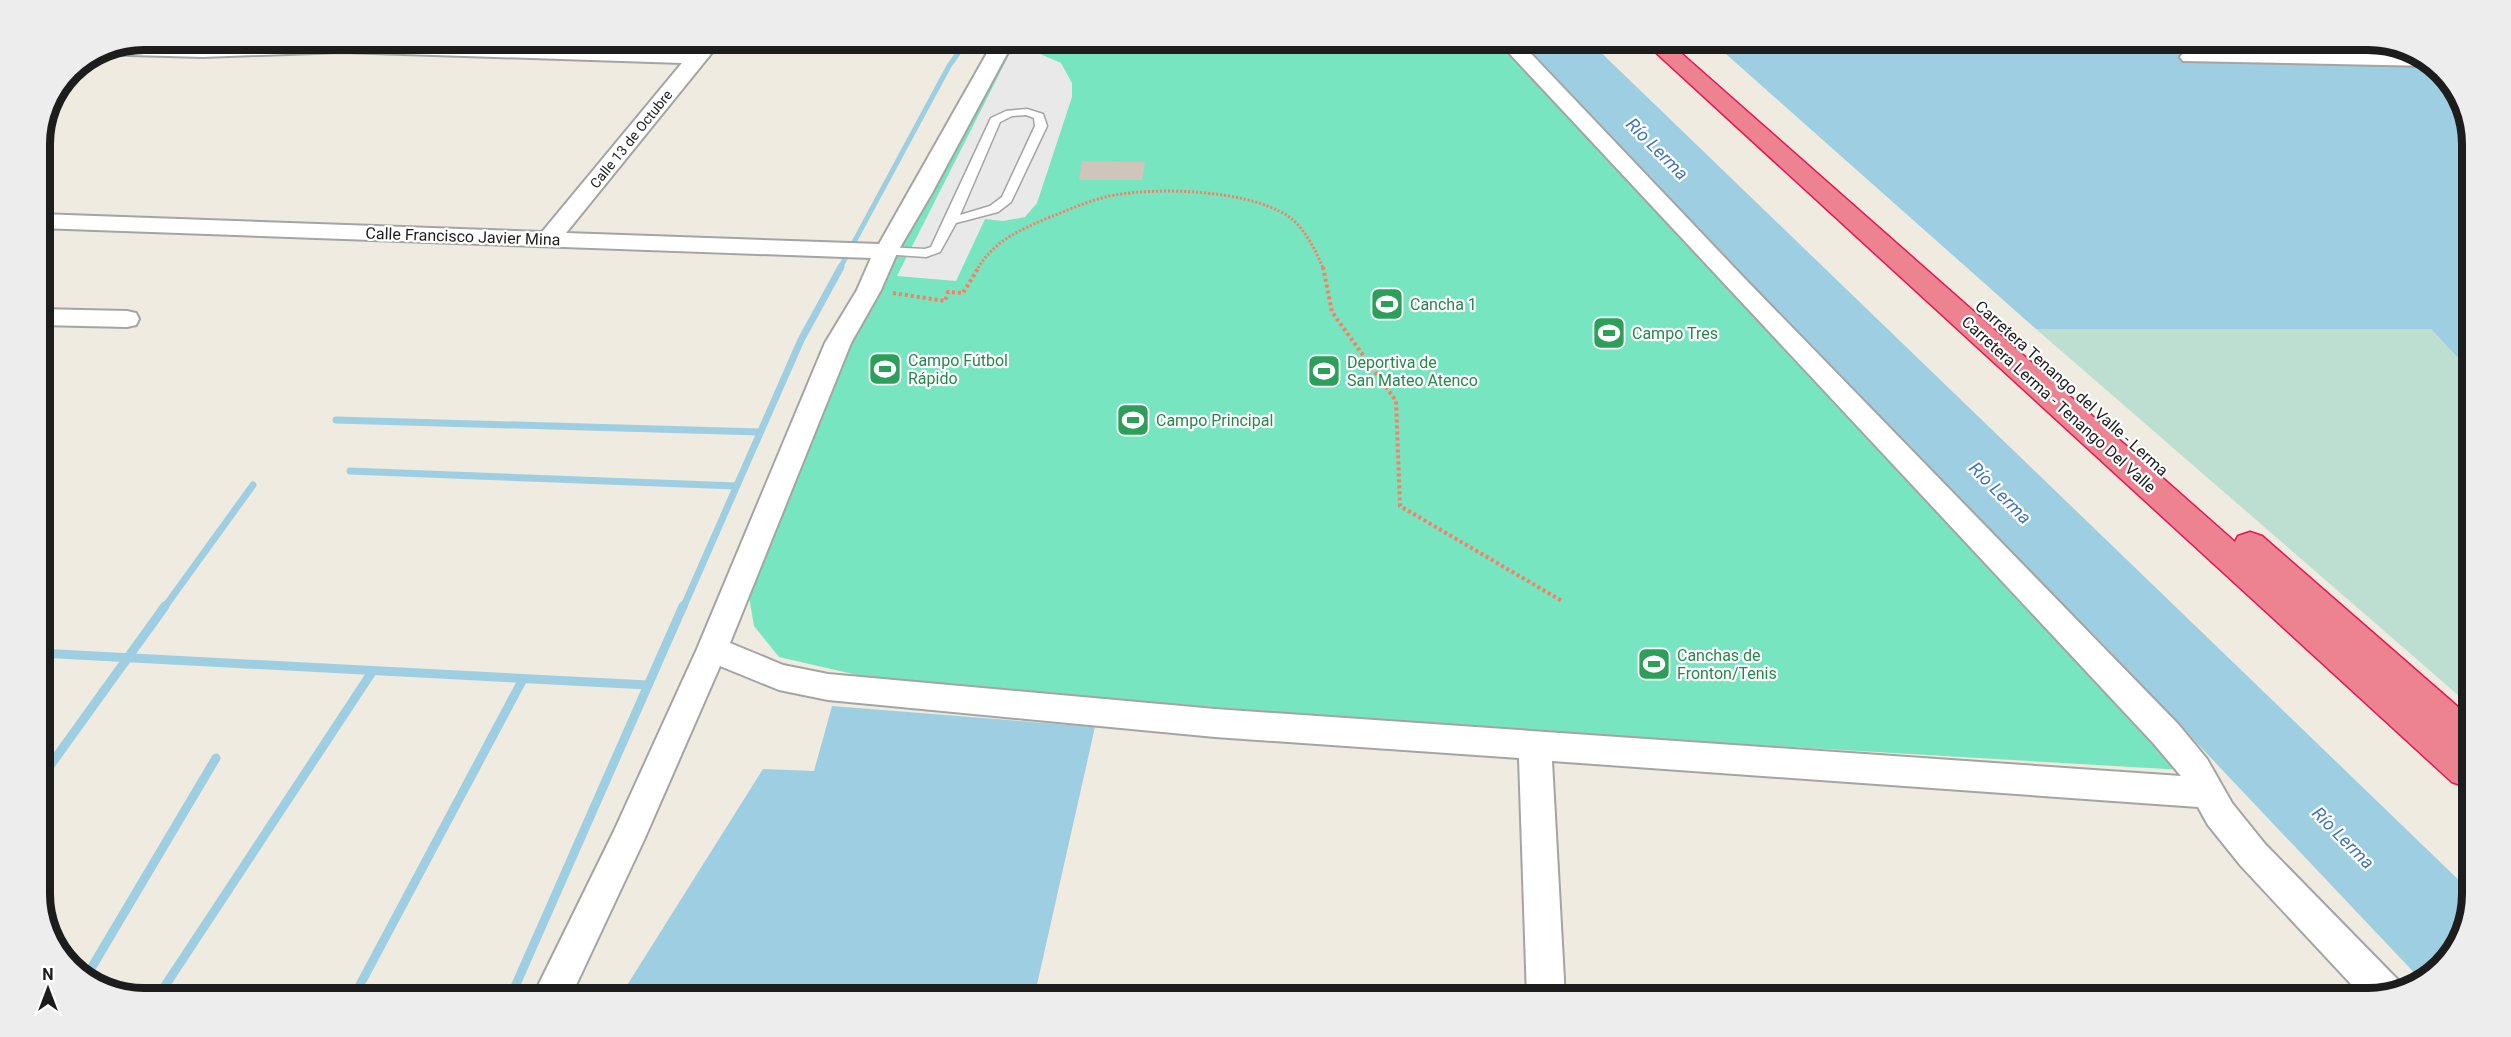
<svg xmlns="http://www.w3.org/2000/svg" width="2511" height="1037" viewBox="0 0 2511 1037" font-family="Roboto,sans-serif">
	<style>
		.wetland { fill: #bddfd1 }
		.pitch { fill: #78e5c1 }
		.parking { fill: #e9e9e9 }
		.water { fill: #9ecee1 }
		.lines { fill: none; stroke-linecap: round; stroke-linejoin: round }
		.stream-far2 { stroke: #9ecee1; stroke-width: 5 }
		.stream-far1 { stroke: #9ecee1; stroke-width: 7 }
		.stream { stroke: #9ecee1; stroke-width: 9 }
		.building { fill: #cfc5ba }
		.service-casing { stroke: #a4a4a4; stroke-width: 3 }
		.minor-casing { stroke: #a4a4a4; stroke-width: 4 }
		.motorway-casing { stroke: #e61652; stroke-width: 3 }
		.path-far1 { stroke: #ff7b62; stroke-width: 3; stroke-dasharray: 2 2; stroke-linecap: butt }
		.path { stroke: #ff7b62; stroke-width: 4; stroke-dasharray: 3 3; stroke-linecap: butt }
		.service { fill: #fff; fill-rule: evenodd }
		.minor { fill: #fff; fill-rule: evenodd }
		.motorway { fill: #ed8291; fill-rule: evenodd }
		.labels { text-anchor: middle; stroke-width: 4.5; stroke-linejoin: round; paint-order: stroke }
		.far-street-label { font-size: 14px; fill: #1d1d1d; stroke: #fff }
		.street-label { font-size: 16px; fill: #1d1d1d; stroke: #fff }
		.leisure-label { font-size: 16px; fill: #27864d; stroke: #fff; text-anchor: start }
		.water-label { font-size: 18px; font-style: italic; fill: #4275b4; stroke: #fff }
		.rim { fill: none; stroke: #1d1d1d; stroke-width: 8 }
	</style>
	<rect width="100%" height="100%" fill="#efebe1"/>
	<path class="wetland" d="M 2036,329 L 2431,329 L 2470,371 L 2466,702 Z"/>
	<path class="pitch" d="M 1010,39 L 1500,39 L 2183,770 L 1516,731 L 883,681 L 779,657 L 754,626 L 747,585 L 859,318 Z"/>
	<path class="parking" d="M 1015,43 L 1061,63 L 1072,83 L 1072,97 L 1037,203 L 1025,217 L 1003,221 L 985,219 L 956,281 L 897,276 Z"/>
	<g class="water">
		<path d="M 1519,39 L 1587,39 L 2465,886 L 2464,933 L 2426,980 L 2422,981 L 2104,645 L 1880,420 Z"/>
		<path d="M 1709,39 L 2368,39 L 2407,47 L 2451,80 L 2472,137 L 2470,371 L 2431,329 L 2036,329 Z"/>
		<path d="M 832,706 L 1095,727 L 1034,998 L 619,998 L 763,769 L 814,771 Z"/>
	</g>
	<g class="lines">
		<path class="stream-far2" d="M 840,268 L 949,66 L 968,39"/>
		<g class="stream-far1">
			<path d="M 336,420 L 760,432"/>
			<path d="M 350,471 L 736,486"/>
			<path d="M 164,608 L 253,485"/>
			<path d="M 683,608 L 801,340 L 841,267"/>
		</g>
		<g class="stream">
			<path d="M 39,653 L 648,685"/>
			<path d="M 39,781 L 165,606"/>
			<path d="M 86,977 L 216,758"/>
			<path d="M 354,996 L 523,679"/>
			<path d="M 157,998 L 372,672"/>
			<path d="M 510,998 L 683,606"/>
		</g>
	</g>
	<path class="building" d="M 1082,161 L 1145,162 L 1142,180 L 1079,180 Z"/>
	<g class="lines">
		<g class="service-casing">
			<path id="service" d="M 1027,109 L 1043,114 L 1047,126 L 1011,202 L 998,212 L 956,223 L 940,252 L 926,257 L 882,254 L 882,248 L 886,247 L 925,249 L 931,247 L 991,118 L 1006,111 ZM 1026,115 L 1034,118 L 1035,126 L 1002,197 L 990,206 L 960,215 L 1000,122 L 1012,116 Z"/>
		</g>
		<g class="minor-casing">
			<g id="minor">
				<path d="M 703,39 L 723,39 L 566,233 L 879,244 L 995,39 L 1015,39 L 932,193 L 898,251 L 881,290 L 851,343 L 730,643 L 783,665 L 828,674 L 1215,709 L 2181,776 L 2154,744 L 1496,39 L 1517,39 L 1748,282 L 2178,724 L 2207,759 L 2232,803 L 2265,844 L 2398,980 L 2401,988 L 2364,998 L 2241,866 L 2208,825 L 2198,807 L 1552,761 L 1565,998 L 1527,998 L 1519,758 L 1215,737 L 828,700 L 779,690 L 720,666 L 644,840 L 570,998 L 532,998 L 614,831 L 697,649 L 825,343 L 857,290 L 871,258 L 39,228 L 39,214 L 542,232 L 682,63 L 342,52 L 203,57 L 93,54 L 104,47 L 117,44 L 203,45 L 342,40 L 692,52 Z"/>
				<path d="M 2190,51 L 2418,55 L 2432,66 L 2183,61 L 2180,57 L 2183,53 Z"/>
				<path d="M 39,309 L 127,311 L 136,313 L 139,319 L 136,325 L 127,327 L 39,325 Z"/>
			</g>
		</g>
		<g class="motorway-casing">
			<path id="motorway" d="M 1641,39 L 1665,39 L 2235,542 L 2238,536 L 2250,532 L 2262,536 L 2466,714 L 2466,787 L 2452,782 Z"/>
		</g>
		<path class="path-far1" d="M 978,268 C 995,240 1020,230 1050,217 C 1071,209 1092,199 1115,195 C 1161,187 1248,190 1288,216 C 1304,227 1316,251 1323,268"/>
		<g class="path">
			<path d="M 1323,267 L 1332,312 L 1396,401 L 1400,506 L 1562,601"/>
			<path d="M 893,293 L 945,301 L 948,292 L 963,293 L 979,267"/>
		</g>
		<use href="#service" class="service"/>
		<use href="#minor" class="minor"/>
		<use href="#motorway" class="motorway"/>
	</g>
	<defs>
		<g id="stadium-square" transform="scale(1.725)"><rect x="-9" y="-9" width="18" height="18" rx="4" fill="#2e9e5b" stroke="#fff"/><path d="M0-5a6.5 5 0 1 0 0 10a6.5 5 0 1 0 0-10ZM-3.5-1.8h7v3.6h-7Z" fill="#fff"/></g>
	</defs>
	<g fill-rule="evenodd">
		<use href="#stadium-square" x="1387" y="304"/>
		<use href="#stadium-square" x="1609" y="333"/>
		<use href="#stadium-square" x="885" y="369"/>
		<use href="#stadium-square" x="1324" y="371"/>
		<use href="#stadium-square" x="1133" y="420"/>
		<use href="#stadium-square" x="1654" y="664"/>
	</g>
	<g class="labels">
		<g class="far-street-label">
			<text transform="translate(631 139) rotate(-51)" y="5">Calle 13 de Octubre</text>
		</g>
		<g class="street-label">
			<text transform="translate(463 236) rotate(2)" y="6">Calle Francisco Javier Mina</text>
			<text transform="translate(2072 388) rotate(42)" y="6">Carretera Tenango del Valle - Lerma</text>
			<text transform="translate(2059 404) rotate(42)" y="6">Carretera Lerma - Tenango Del Valle</text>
		</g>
		<g class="leisure-label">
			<text x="1410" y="310">Cancha 1</text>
			<text x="1632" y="339">Campo Tres</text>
			<text x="908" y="366">Campo Fútbol<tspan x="908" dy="18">Rápido</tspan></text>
			<text x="1347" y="368">Deportiva de<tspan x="1347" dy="18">San Mateo Atenco</tspan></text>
			<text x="1156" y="426">Campo Principal</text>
			<text x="1677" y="661">Canchas de<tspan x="1677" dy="18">Fronton/Tenis</tspan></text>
		</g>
		<g class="water-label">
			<text transform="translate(1657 149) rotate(45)" y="6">Río Lerma</text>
			<text transform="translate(2000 493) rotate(45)" y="6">Río Lerma</text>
			<text transform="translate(2343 838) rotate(45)" y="6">Río Lerma</text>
		</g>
	</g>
	<path d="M0 0H2511V1037H0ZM144 50H2368A94 94 0 0 1 2462 144V894A94 94 0 0 1 2368 988H144A94 94 0 0 1 50 894V144A94 94 0 0 1 144 50Z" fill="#ededed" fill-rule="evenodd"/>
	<path class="rim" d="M144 50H2368A94 94 0 0 1 2462 144V894A94 94 0 0 1 2368 988H144A94 94 0 0 1 50 894V144A94 94 0 0 1 144 50Z"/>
	<g transform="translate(48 989)" stroke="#ffffff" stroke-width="4.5" paint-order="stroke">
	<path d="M0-4.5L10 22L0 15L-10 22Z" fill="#1d1d1d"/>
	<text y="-9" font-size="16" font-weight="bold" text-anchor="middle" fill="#1d1d1d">N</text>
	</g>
</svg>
